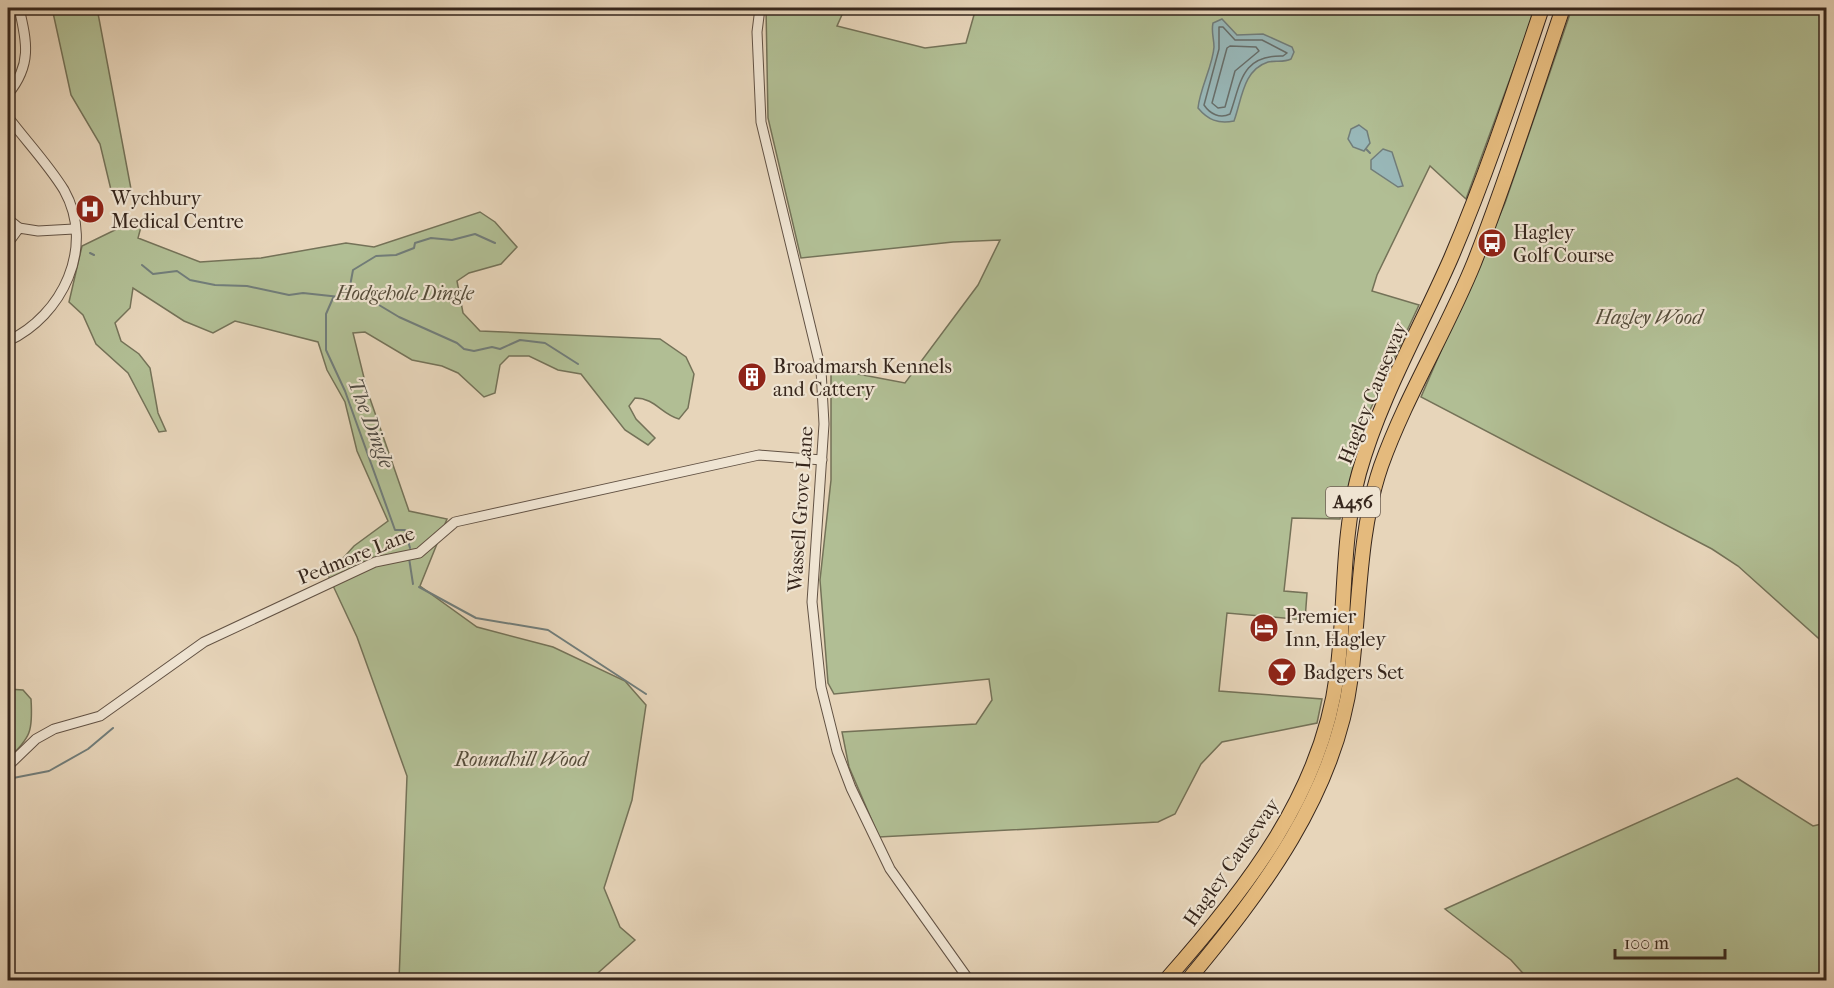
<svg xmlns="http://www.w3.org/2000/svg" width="1834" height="988" viewBox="0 0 1834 988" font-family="'IM FELL French Canon',serif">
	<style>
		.green { fill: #b1be94; stroke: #747258; stroke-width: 1.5 }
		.water { fill: #98b7b8; stroke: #717d7a; stroke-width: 1.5 }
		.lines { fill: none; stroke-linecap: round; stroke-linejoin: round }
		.shore { stroke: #676e6a; stroke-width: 1.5 }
		.stream { stroke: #717d7a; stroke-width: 2 }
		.minor-casing { stroke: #625244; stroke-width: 11 }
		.highway-casing { stroke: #36261c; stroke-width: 16 }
		.minor { stroke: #efe4d2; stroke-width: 9 }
		.highway { stroke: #e4ba7d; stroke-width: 14 }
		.labels { text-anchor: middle; stroke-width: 4.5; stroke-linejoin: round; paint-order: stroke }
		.shield { fill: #efe4d2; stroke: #6e5f53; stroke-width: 1.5 }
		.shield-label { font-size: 18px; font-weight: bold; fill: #36261c }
		.poi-label { font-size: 20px; fill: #36261c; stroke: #efe4d2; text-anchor: start }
		.park-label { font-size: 20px; font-style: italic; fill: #554c3a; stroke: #efe4d2 }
		.street-label { font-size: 20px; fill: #36261c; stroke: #efe4d2 }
		.water-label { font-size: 21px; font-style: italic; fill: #4e4a43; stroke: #efe4d2 }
	</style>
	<rect width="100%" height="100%" fill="#e7d5ba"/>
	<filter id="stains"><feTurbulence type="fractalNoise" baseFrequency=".00333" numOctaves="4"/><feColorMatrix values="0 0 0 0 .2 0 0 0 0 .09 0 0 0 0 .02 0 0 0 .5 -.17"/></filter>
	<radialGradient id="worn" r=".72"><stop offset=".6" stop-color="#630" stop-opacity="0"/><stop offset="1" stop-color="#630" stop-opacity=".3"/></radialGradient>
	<g class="green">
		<path d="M 52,8 L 97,8 L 131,189 L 112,194 L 100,144 L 71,95 Z"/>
		<path d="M 766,8 L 845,8 L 837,26 L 925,48 L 966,43 L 976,8 L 1536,8 L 1466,199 L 1430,166 L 1377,275 L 1372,291 L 1419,305 L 1370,410 L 1340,519 L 1292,518 L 1284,591 L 1307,593 L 1305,620 L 1227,613 L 1219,691 L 1322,699 L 1317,723 L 1222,742 L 1201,764 L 1175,814 L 1158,822 L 879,837 L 849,767 L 842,732 L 976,724 L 992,700 L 989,679 L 834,694 L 828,683 L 820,580 L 831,480 L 831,369 L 905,383 L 978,285 L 1000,240 L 953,242 L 801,258 L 768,118 Z"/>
		<path d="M 1572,8 L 1826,8 L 1826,645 L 1738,566 L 1712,549 L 1421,397 L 1505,203 Z"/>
		<path d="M 480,212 L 495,222 L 517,247 L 501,264 L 469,273 L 457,281 L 463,313 L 480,331 L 660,339 L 686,357 L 694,374 L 688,408 L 679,419 C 661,414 655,398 635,398 L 629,406 L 636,419 L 655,438 L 648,445 L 625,430 L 581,374 L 558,370 L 529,356 L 509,356 L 500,365 L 495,393 L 484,397 L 458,373 L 442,366 L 412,360 L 365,332 L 353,333 L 367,390 L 409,511 L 447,519 L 420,586 L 477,627 L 553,647 L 625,681 L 646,705 L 632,800 L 604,888 L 620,927 L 635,940 L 590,980 L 399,980 L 407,776 L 357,637 L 328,575 L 354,546 L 388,521 L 357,451 L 345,402 L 327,370 L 318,342 L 235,321 L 213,333 L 184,321 L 133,288 L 130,308 L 115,323 L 121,341 L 139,354 L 150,368 L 158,413 L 166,431 L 159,432 L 128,373 L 96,344 L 83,315 L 69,302 L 82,246 L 121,227 L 142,223 L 138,238 L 200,262 L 261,258 L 346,243 L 374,247 Z"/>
		<path d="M 8,689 L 23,690 L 31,699 C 33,731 31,737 8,759 Z"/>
		<path d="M 1737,778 L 1813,826 L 1826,823 L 1826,980 L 1529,980 L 1511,960 L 1445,909 Z"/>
	</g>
	<g class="water">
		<path d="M 1222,19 L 1237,35 L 1263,34 L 1292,47 L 1294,52 L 1291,59 C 1283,63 1276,60 1268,62 C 1243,70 1242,99 1234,121 C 1218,124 1208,120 1198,108 C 1200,88 1213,65 1214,47 C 1214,38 1211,32 1213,23 Z"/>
		<path d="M 1359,125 L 1367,131 L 1370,143 L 1364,151 L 1353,147 L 1348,139 L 1351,129 Z"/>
		<path d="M 1383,149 L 1392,152 L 1403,186 L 1398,187 L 1371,169 L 1371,160 Z"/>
	</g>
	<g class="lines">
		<g class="shore">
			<path d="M 1219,27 L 1223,27 L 1235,40 L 1262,40 L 1287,53 L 1283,56 C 1241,55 1241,83 1230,114 C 1220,119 1210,114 1204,105 L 1219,49 Z"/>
			<path d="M 1230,46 L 1256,47 L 1259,51 L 1235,71 L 1225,107 L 1218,108 L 1212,103 L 1227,48 Z"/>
		</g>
		<g class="stream">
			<path d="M 1366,149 L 1370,153"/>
			<path d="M 90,253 L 94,255"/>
			<path d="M 142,265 L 153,274 L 177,271 L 190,280 L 215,285 L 247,286 L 289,295 L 303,293 L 340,297 L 350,286 L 353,270 L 376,256 L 396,255 L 414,248 L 415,243 L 431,238 L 452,240 L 475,234 L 495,243"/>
			<path d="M 346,294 L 364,296 L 399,317 L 457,343 L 464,349 L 474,351 L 492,347 L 500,349 L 520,340 L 545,343 L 578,364"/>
			<path d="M 333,298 L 326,314 L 326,350 L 345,391 L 395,530 L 405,530 L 410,548"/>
			<path d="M 409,558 L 413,584"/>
			<path d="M 419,587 L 476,618 L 548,630 L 646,694"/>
			<path d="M 8,779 L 49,771 L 88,749 L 113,728"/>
		</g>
		<g class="minor-casing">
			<g id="minor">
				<path d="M 760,8 L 757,32 L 761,122 L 821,370 L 824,424 L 812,602 L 821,687 L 837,751 L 851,788 L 890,869 L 969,980"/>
				<path d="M 8,94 C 32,65 27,42 19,8"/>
				<path d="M 8,117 C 26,141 48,164 64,190 C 96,247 62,316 8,341"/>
				<path d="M 8,219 L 19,228"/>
				<path d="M 8,243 L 19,228 L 38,231 L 74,229"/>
				<path d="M 8,766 L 36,739 L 54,729 L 100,716 L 204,642 L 375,562 L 419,553 L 455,522 L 759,455 L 822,460"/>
			</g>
		</g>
		<g class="highway-casing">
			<g id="highway">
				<path d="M 1166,980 C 1244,892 1322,794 1337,674 C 1346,607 1341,538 1359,473 C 1380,398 1420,329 1451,258 C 1486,176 1514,91 1542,8"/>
				<path d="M 1188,980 C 1262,891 1336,794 1351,676 C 1360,607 1358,533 1381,466 C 1406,396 1446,332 1474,263 C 1507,180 1534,93 1563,8"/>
			</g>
		</g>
		<use href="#minor" class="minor"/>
		<use href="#highway" class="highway"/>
	</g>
	<defs>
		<g id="hospital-disc" transform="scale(1.5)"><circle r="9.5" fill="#8f2418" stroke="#efe4d2"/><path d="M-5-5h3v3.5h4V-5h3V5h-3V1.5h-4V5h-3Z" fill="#fff"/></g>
		<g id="bus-disc" transform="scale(1.5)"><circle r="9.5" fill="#8f2418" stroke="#efe4d2"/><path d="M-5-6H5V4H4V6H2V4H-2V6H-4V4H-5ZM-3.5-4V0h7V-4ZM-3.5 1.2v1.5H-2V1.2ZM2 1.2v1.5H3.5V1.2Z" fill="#fff"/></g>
		<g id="building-disc" transform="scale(1.5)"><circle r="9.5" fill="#8f2418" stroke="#efe4d2"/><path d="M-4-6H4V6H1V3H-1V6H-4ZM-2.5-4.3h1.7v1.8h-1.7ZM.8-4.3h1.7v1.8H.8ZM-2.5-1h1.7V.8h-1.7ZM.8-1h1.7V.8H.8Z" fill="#fff"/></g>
		<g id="hotel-disc" transform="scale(1.5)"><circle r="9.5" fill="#8f2418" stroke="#efe4d2"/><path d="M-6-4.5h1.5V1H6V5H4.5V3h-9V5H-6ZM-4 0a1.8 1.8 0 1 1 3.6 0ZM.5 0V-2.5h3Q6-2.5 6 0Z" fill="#fff"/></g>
		<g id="bar-disc" transform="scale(1.5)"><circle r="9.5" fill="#8f2418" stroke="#efe4d2"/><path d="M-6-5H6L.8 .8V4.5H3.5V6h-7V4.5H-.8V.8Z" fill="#fff"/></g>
	</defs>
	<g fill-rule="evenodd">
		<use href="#hospital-disc" x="90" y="209"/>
		<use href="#bus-disc" x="1492" y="243"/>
		<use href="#building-disc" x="752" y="377"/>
		<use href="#hotel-disc" x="1264" y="628"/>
		<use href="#bar-disc" x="1282" y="672"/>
	</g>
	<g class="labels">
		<rect class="shield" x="1326" y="487" width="54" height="30" rx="4.5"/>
		<g class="shield-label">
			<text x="1353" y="508">A456</text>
		</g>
		<g class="poi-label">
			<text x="111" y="205">Wychbury<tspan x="111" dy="23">Medical Centre</tspan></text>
			<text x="1513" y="239">Hagley<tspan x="1513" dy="23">Golf Course</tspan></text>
			<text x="773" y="373">Broadmarsh Kennels<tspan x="773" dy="23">and Cattery</tspan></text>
			<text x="1285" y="623">Premier<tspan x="1285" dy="23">Inn, Hagley</tspan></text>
			<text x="1303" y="679">Badgers Set</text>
		</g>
		<g class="park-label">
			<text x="405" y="300">Hodgehole Dingle</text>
			<text x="1649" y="324">Hagley Wood</text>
			<text x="521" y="766">Roundhill Wood</text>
		</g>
		<g class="street-label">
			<text transform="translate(1372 393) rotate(-68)" y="7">Hagley Causeway</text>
			<text transform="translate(800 509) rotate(-86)" y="7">Wassell Grove Lane</text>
			<text transform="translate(356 555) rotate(-22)" y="7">Pedmore Lane</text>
			<text transform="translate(1231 862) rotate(-55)" y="7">Hagley Causeway</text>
		</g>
		<g class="water-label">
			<text transform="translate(371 423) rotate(69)" y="7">The Dingle</text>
		</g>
	</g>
	<rect width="1834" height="988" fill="none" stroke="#e7d5ba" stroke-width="30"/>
	<rect x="9" y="9" width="1816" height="970" fill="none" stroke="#36261c" stroke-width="3"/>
	<rect x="15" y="15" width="1804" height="958" fill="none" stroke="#36261c" stroke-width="1.5"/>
	<path d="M1615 949v9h110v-9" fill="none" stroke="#36261c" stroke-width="3"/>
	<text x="1624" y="949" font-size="18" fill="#36261c" stroke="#efe4d2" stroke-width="4.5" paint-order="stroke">100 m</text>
	<rect width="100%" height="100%" filter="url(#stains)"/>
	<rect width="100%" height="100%" fill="url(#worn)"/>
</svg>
